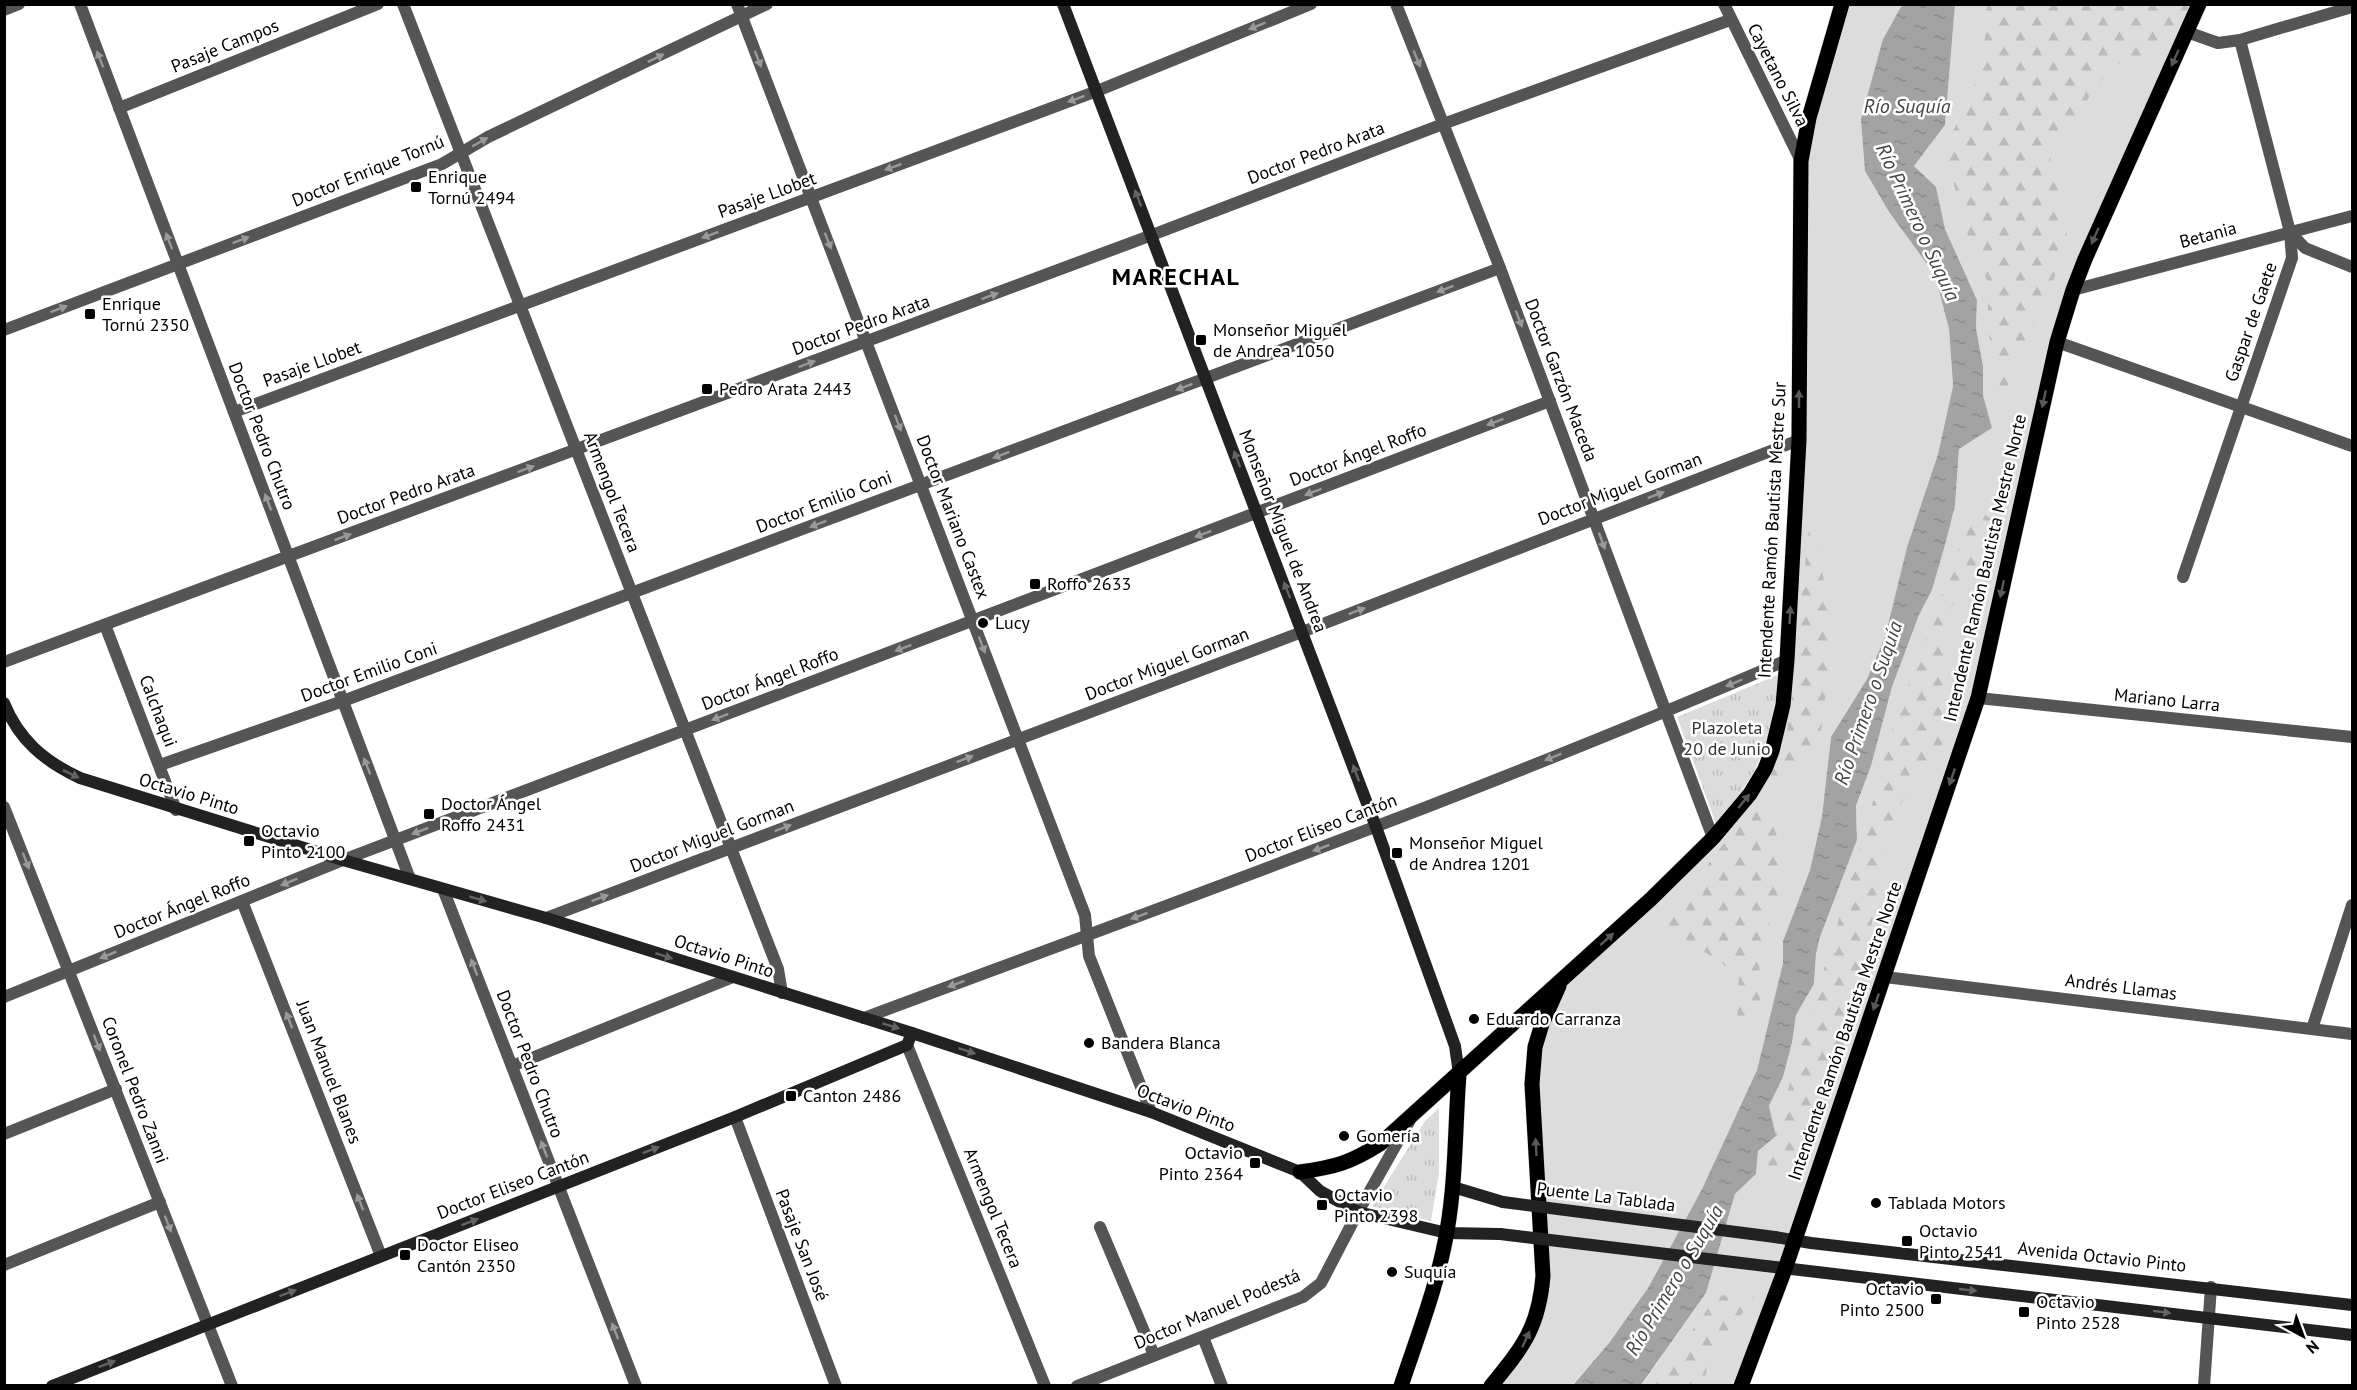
<svg xmlns="http://www.w3.org/2000/svg" width="2357" height="1390" viewBox="0 0 2357 1390" font-family="'PT Sans',sans-serif">
	<style>
		.grass { fill: #dcdcdc }
		.forest { fill: url(#forest-firs) }
		.park { fill: url(#park-tufts) }
		.water { fill: url(#water-ripples) }
		.lines { fill: none; stroke-linecap: round; stroke-linejoin: round }
		.primary-casing { stroke: #dbdbdb; stroke-width: 16 }
		.street { stroke: #555; stroke-width: 12 }
		.secondary { stroke: #222; stroke-width: 12 }
		.primary { stroke: #000; stroke-width: 15 }
		.secondary-bridge { stroke: #222; stroke-width: 12 }
		.oneway { fill: #999 }
		.oneway2 { fill: #595959 }
		.oneway3 { fill: #646464 }
		.poi-dot { fill: #000; stroke: #fff; stroke-width: 2 }
		.labels { text-anchor: middle; stroke-width: 5; stroke-linejoin: round; paint-order: stroke }
		.street-label { font-size: 18px; fill: #000; stroke: #fff }
		.poi-label { font-size: 18px; fill: #000; stroke: #fff; text-anchor: start }
		.park-label { font-size: 18px; fill: #333; stroke: #fff }
		.water-label { font-size: 20px; font-style: italic; fill: #444; stroke: #fff }
		.district-label { font-size: 24px; font-weight: bold; letter-spacing: 1.5px; fill: #000; stroke: #fff }
	</style>
	<defs>
		<pattern id="forest-firs" width="22" height="20" patternUnits="userSpaceOnUse" patternTransform="scale(1.5)"><rect width="22" height="20" fill="#dcdcdc"/><path d="M5 1l3.5 6h-7zM16 11l3.5 6h-7z" fill="#bbb"/></pattern>
		<pattern id="park-tufts" width="24" height="20" patternUnits="userSpaceOnUse" patternTransform="scale(1.5)"><rect width="24" height="20" fill="#dcdcdc"/><path d="M3 7l-1-3M5 7V3M7 7l1-3M15 17l-1-3M17 17v-4M19 17l1-3" fill="none" stroke="#bbb"/></pattern>
		<pattern id="water-ripples" width="26" height="14" patternUnits="userSpaceOnUse" patternTransform="scale(1.5)"><rect width="26" height="14" fill="#a3a3a3"/><path d="M2 4q2-2 4 0t4 0M15 11q2-2 4 0t4 0" fill="none" stroke="#8b8b8b"/></pattern>
	</defs>
	<rect width="100%" height="100%" fill="#fff"/>
	<g class="grass">
		<path d="M 1842,5 L 1902,5 L 1883,39 L 1865,171 L 1889,212 L 1935,275 L 1949,329 L 1953,386 L 1938,454 L 1907,547 L 1885,637 L 1867,679 L 1831,737 L 1822,816 L 1810,870 L 1783,941 L 1783,963 L 1757,1070 L 1702,1189 L 1648,1288 L 1609,1343 L 1572,1385 L 1491,1386 L 1541,1300 L 1535,1047 L 1563,978 L 1750,794 L 1783,705 L 1801,161 Z"/>
		<path d="M 1955,5 L 2199,5 L 2085,259 L 1978,698 L 1741,1385 L 1641,1386 L 1706,1293 L 1735,1194 L 1756,1174 L 1758,1151 L 1776,1136 L 1769,1106 L 1783,1077 L 1792,1043 L 1796,1015 L 1814,984 L 1816,954 L 1820,937 L 1857,840 L 1856,807 L 1871,766 L 1892,687 L 1919,615 L 1932,590 L 1945,545 L 1955,506 L 1959,449 L 1992,428 L 1983,395 L 1983,366 L 1976,328 L 1977,300 L 1945,229 L 1936,188 L 1914,166 L 1945,125 Z"/>
	</g>
	<g class="forest">
		<path d="M 1987,5 L 2189,5 L 2183,19 L 2158,54 L 2112,65 L 2055,145 L 2050,158 L 2064,205 L 2067,236 L 2052,285 L 2016,358 L 2007,389 L 2000,387 L 1988,330 L 1988,283 L 1964,225 L 1945,148 L 1983,68 Z"/>
		<path d="M 1974,507 L 1997,523 L 1979,566 L 1949,611 L 1940,675 L 1947,708 L 1939,765 L 1914,780 L 1887,831 L 1866,959 L 1841,1058 L 1786,1178 L 1757,1194 L 1868,821 L 1889,738 Z"/>
		<path d="M 1811,510 L 1834,635 L 1820,738 L 1802,767 L 1764,800 L 1778,839 L 1783,889 L 1759,950 L 1760,1000 L 1737,1023 L 1739,975 L 1663,924 L 1758,798 L 1786,743 Z"/>
		<path d="M 1718,1295 L 1754,1297 L 1708,1361 L 1704,1385 L 1652,1385 Z"/>
	</g>
	<g class="park">
		<path d="M 1780,674 C 1773,713 1768,753 1745,786 C 1737,799 1726,811 1716,824 L 1677,717 Z"/>
		<path d="M 1439,1108 L 1439,1173 L 1431,1221 L 1372,1206 L 1425,1121 Z"/>
	</g>
	<path class="water" d="M 1902,5 L 1955,5 L 1945,125 L 1914,166 L 1936,187 L 1945,229 L 1977,300 L 1976,328 L 1983,366 L 1983,395 L 1992,428 L 1959,449 L 1955,506 L 1945,545 L 1932,590 L 1919,615 L 1892,687 L 1871,766 L 1856,806 L 1857,840 L 1820,937 L 1816,954 L 1814,984 L 1796,1015 L 1792,1043 L 1783,1077 L 1769,1106 L 1776,1136 L 1758,1151 L 1756,1174 L 1735,1194 L 1706,1293 L 1641,1385 L 1572,1386 L 1609,1343 L 1648,1288 L 1702,1189 L 1757,1070 L 1783,963 L 1783,941 L 1810,870 L 1822,816 L 1831,737 L 1867,679 L 1885,637 L 1907,547 L 1938,454 L 1953,386 L 1949,329 L 1935,275 L 1889,212 L 1865,171 L 1861,119 L 1883,39 Z"/>
	<g class="lines">
		<g class="primary-casing">
			<g id="primary">
				<path d="M 1300,1172 C 1335,1167 1350,1163 1380,1144 L 1651,899 L 1713,838 L 1750,794 L 1765,769 L 1772,751 L 1783,705 L 1787,660 L 1799,440 L 1801,161 L 1809,118 L 1842,4"/>
				<path d="M 1401,1386 C 1418,1335 1438,1284 1447,1231 C 1456,1179 1455,1127 1459,1074"/>
				<path d="M 1491,1386 C 1523,1347 1539,1327 1543,1276 L 1532,1084 L 1535,1047 L 1542,1024 L 1559,986"/>
				<path d="M 1741,1386 L 1785,1269 L 1978,698 L 2057,342 L 2073,290 L 2085,259 L 2199,4"/>
			</g>
		</g>
		<g class="street">
			<path d="M 80,4 L 410,879"/>
			<path d="M 403,4 L 778,969 L 782,993"/>
			<path d="M 737,4 L 1085,915 L 1089,956 L 1151,1112"/>
			<path d="M 1396,4 L 1500,268 L 1713,838"/>
			<path d="M 1724,4 L 1801,161"/>
			<path d="M 4,10 L 19,4"/>
			<path d="M 2187,32 L 2218,43 L 2240,40 L 2352,7"/>
			<path d="M 119,108 L 378,4"/>
			<path d="M 2290,232 L 2305,248 L 2352,267"/>
			<path d="M 2073,290 L 2352,216"/>
			<path d="M 4,330 L 442,164 L 488,137 L 767,4"/>
			<path d="M 2057,342 L 2352,446"/>
			<path d="M 234,412 L 1097,91 L 1311,4"/>
			<path d="M 2183,577 L 2292,258 L 2290,232 L 2240,40"/>
			<path d="M 105,625 L 176,810"/>
			<path d="M 4,662 L 1152,235 L 1443,124 L 1730,20"/>
			<path d="M 1978,698 L 2352,737"/>
			<path d="M 160,765 L 343,701 L 1500,268"/>
			<path d="M 4,807 L 232,1386"/>
			<path d="M 443,889 L 636,1386"/>
			<path d="M 242,901 L 381,1256"/>
			<path d="M 546,918 L 1302,632 L 1799,440"/>
			<path d="M 1885,977 L 2352,1034"/>
			<path d="M 4,997 L 343,860 L 1550,401"/>
			<path d="M 864,1018 C 1173,903 1484,791 1787,660"/>
			<path d="M 2312,1029 L 2352,905"/>
			<path d="M 907,1045 L 1045,1386"/>
			<path d="M 512,1066 L 733,977"/>
			<path d="M 735,1117 L 836,1386"/>
			<path d="M 4,1134 L 116,1089"/>
			<path d="M 1100,1227 L 1154,1355"/>
			<path d="M 4,1265 L 160,1202"/>
			<path d="M 1203,1337 L 1222,1386"/>
			<path d="M 1077,1386 L 1303,1297 L 1321,1283 L 1358,1212 L 1410,1120"/>
			<path d="M 2204,1386 L 2211,1287"/>
		</g>
		<g class="secondary">
			<path d="M 1063,4 L 1376,827 L 1455,1046 L 1459,1074"/>
			<path d="M 4,703 C 19,740 44,761 80,778 L 343,860 L 546,918 L 912,1033 L 1151,1112 L 1300,1172 L 1320,1191 L 1358,1212 L 1447,1233 L 1500,1234"/>
			<path d="M 1453,1187 L 1503,1202"/>
			<path d="M 1775,1237 L 1811,1243 L 2352,1305"/>
			<path d="M 1766,1266 L 2352,1335"/>
			<path d="M 52,1386 L 735,1117 L 907,1045 L 912,1033"/>
		</g>
		<use href="#primary" class="primary"/>
		<g class="secondary-bridge">
			<path d="M 1503,1202 L 1775,1237"/>
			<path d="M 1500,1234 L 1766,1266"/>
		</g>
	</g>
	<defs><path id="oneway-solid" d="M-6-.8H1V-3.2L6.5 0L1 3.2V.8H-6Z" transform="scale(1.5)"/></defs>
	<g class="oneway">
		<use href="#oneway-solid" transform="translate(1257 26) rotate(158)"/>
		<use href="#oneway-solid" transform="translate(656 58) rotate(-26)"/>
		<use href="#oneway-solid" transform="translate(100 59) rotate(-111)"/>
		<use href="#oneway-solid" transform="translate(758 59) rotate(69)"/>
		<use href="#oneway-solid" transform="translate(1417 59) rotate(68)"/>
		<use href="#oneway-solid" transform="translate(1076 99) rotate(160)"/>
		<use href="#oneway-solid" transform="translate(480 142) rotate(-30)"/>
		<use href="#oneway-solid" transform="translate(893 167) rotate(160)"/>
		<use href="#oneway-solid" transform="translate(710 235) rotate(160)"/>
		<use href="#oneway-solid" transform="translate(241 240) rotate(-21)"/>
		<use href="#oneway-solid" transform="translate(169 241) rotate(-111)"/>
		<use href="#oneway-solid" transform="translate(828 241) rotate(69)"/>
		<use href="#oneway-solid" transform="translate(1445 289) rotate(159)"/>
		<use href="#oneway-solid" transform="translate(990 296) rotate(-20)"/>
		<use href="#oneway-solid" transform="translate(59 309) rotate(-21)"/>
		<use href="#oneway-solid" transform="translate(1519 319) rotate(69)"/>
		<use href="#oneway-solid" transform="translate(807 364) rotate(-20)"/>
		<use href="#oneway-solid" transform="translate(1184 387) rotate(159)"/>
		<use href="#oneway-solid" transform="translate(1495 422) rotate(159)"/>
		<use href="#oneway-solid" transform="translate(898 423) rotate(69)"/>
		<use href="#oneway-solid" transform="translate(1001 455) rotate(159)"/>
		<use href="#oneway-solid" transform="translate(526 469) rotate(-20)"/>
		<use href="#oneway-solid" transform="translate(1313 492) rotate(159)"/>
		<use href="#oneway-solid" transform="translate(1656 495) rotate(-21)"/>
		<use href="#oneway-solid" transform="translate(268 502) rotate(-111)"/>
		<use href="#oneway-solid" transform="translate(818 524) rotate(159)"/>
		<use href="#oneway-solid" transform="translate(1203 534) rotate(159)"/>
		<use href="#oneway-solid" transform="translate(343 537) rotate(-20)"/>
		<use href="#oneway-solid" transform="translate(1602 541) rotate(70)"/>
		<use href="#oneway-solid" transform="translate(1357 611) rotate(-21)"/>
		<use href="#oneway-solid" transform="translate(982 645) rotate(69)"/>
		<use href="#oneway-solid" transform="translate(903 648) rotate(159)"/>
		<use href="#oneway-solid" transform="translate(1734 683) rotate(157)"/>
		<use href="#oneway-solid" transform="translate(720 717) rotate(159)"/>
		<use href="#oneway-solid" transform="translate(1553 757) rotate(158)"/>
		<use href="#oneway-solid" transform="translate(965 759) rotate(-21)"/>
		<use href="#oneway-solid" transform="translate(367 766) rotate(-111)"/>
		<use href="#oneway-solid" transform="translate(783 828) rotate(-21)"/>
		<use href="#oneway-solid" transform="translate(420 831) rotate(159)"/>
		<use href="#oneway-solid" transform="translate(1321 848) rotate(160)"/>
		<use href="#oneway-solid" transform="translate(26 861) rotate(69)"/>
		<use href="#oneway-solid" transform="translate(289 882) rotate(158)"/>
		<use href="#oneway-solid" transform="translate(600 898) rotate(-21)"/>
		<use href="#oneway-solid" transform="translate(1139 916) rotate(160)"/>
		<use href="#oneway-solid" transform="translate(108 955) rotate(158)"/>
		<use href="#oneway-solid" transform="translate(474 967) rotate(-111)"/>
		<use href="#oneway-solid" transform="translate(956 984) rotate(160)"/>
		<use href="#oneway-solid" transform="translate(289 1020) rotate(-111)"/>
		<use href="#oneway-solid" transform="translate(97 1043) rotate(69)"/>
		<use href="#oneway-solid" transform="translate(544 1149) rotate(-111)"/>
		<use href="#oneway-solid" transform="translate(360 1202) rotate(-111)"/>
		<use href="#oneway-solid" transform="translate(168 1224) rotate(69)"/>
		<use href="#oneway-solid" transform="translate(615 1331) rotate(-111)"/>
	</g>
	<g class="oneway2">
		<use href="#oneway-solid" transform="translate(2175 58) rotate(114)"/>
		<use href="#oneway-solid" transform="translate(2095 236) rotate(114)"/>
		<use href="#oneway-solid" transform="translate(1799 399) rotate(-90)"/>
		<use href="#oneway-solid" transform="translate(2044 399) rotate(102)"/>
		<use href="#oneway-solid" transform="translate(2002 589) rotate(102)"/>
		<use href="#oneway-solid" transform="translate(1790 615) rotate(-87)"/>
		<use href="#oneway-solid" transform="translate(1952 777) rotate(109)"/>
		<use href="#oneway-solid" transform="translate(1744 801) rotate(-51)"/>
		<use href="#oneway-solid" transform="translate(1607 939) rotate(-42)"/>
		<use href="#oneway-solid" transform="translate(1876 1002) rotate(109)"/>
		<use href="#oneway-solid" transform="translate(1536 1147) rotate(-93)"/>
		<use href="#oneway-solid" transform="translate(1526 1339) rotate(-65)"/>
	</g>
	<g class="oneway3">
		<use href="#oneway-solid" transform="translate(1138 198) rotate(-111)"/>
		<use href="#oneway-solid" transform="translate(1237 459) rotate(-111)"/>
		<use href="#oneway-solid" transform="translate(1287 590) rotate(-111)"/>
		<use href="#oneway-solid" transform="translate(1356 773) rotate(-111)"/>
		<use href="#oneway-solid" transform="translate(71 774) rotate(26)"/>
		<use href="#oneway-solid" transform="translate(478 899) rotate(16)"/>
		<use href="#oneway-solid" transform="translate(664 956) rotate(18)"/>
		<use href="#oneway-solid" transform="translate(891 1026) rotate(17)"/>
		<use href="#oneway-solid" transform="translate(967 1051) rotate(18)"/>
		<use href="#oneway-solid" transform="translate(651 1150) rotate(-21)"/>
		<use href="#oneway-solid" transform="translate(470 1222) rotate(-21)"/>
		<use href="#oneway-solid" transform="translate(1968 1290) rotate(6)"/>
		<use href="#oneway-solid" transform="translate(288 1293) rotate(-21)"/>
		<use href="#oneway-solid" transform="translate(2162 1312) rotate(7)"/>
		<use href="#oneway-solid" transform="translate(107 1364) rotate(-21)"/>
	</g>
	<g class="poi-dot">
		<rect x="410" y="181" width="12" height="12" rx="3"/>
		<rect x="84" y="308" width="12" height="12" rx="3"/>
		<rect x="1195" y="334" width="12" height="12" rx="3"/>
		<rect x="701" y="383" width="12" height="12" rx="3"/>
		<rect x="1029" y="578" width="12" height="12" rx="3"/>
		<circle cx="983" cy="623" r="6"/>
		<rect x="423" y="808" width="12" height="12" rx="3"/>
		<rect x="243" y="835" width="12" height="12" rx="3"/>
		<rect x="1391" y="847" width="12" height="12" rx="3"/>
		<circle cx="1474" cy="1019" r="6"/>
		<circle cx="1089" cy="1043" r="6"/>
		<rect x="785" y="1090" width="12" height="12" rx="3"/>
		<circle cx="1344" cy="1136" r="6"/>
		<rect x="1249" y="1157" width="12" height="12" rx="3"/>
		<circle cx="1876" cy="1203" r="6"/>
		<rect x="1316" y="1199" width="12" height="12" rx="3"/>
		<rect x="1901" y="1235" width="12" height="12" rx="3"/>
		<rect x="399" y="1249" width="12" height="12" rx="3"/>
		<circle cx="1392" cy="1272" r="6"/>
		<rect x="1930" y="1293" width="12" height="12" rx="3"/>
		<rect x="2018" y="1306" width="12" height="12" rx="3"/>
	</g>
	<g class="labels">
		<g class="street-label">
			<text transform="translate(225 46) rotate(-22)" y="6">Pasaje Campos</text>
			<text transform="translate(1778 75) rotate(63)" y="6">Cayetano Silva</text>
			<text transform="translate(1316 153) rotate(-21)" y="6">Doctor Pedro Arata</text>
			<text transform="translate(368 171) rotate(-22)" y="6">Doctor Enrique Tornú</text>
			<text transform="translate(767 195) rotate(-20)" y="6">Pasaje Llobet</text>
			<text transform="translate(2208 235) rotate(-15)" y="6">Betania</text>
			<text transform="translate(2251 322) rotate(-71)" y="6">Gaspar de Gaete</text>
			<text transform="translate(861 325) rotate(-20)" y="6">Doctor Pedro Arata</text>
			<text transform="translate(312 364) rotate(-20)" y="6">Pasaje Llobet</text>
			<text transform="translate(1561 380) rotate(69)" y="6">Doctor Garzón Maceda</text>
			<text transform="translate(262 436) rotate(69)" y="6">Doctor Pedro Chutro</text>
			<text transform="translate(1358 455) rotate(-21)" y="6">Doctor Ángel Roffo</text>
			<text transform="translate(1620 489) rotate(-21)" y="6">Doctor Miguel Gorman</text>
			<text transform="translate(612 492) rotate(69)" y="6">Armengol Tecera</text>
			<text transform="translate(406 494) rotate(-20)" y="6">Doctor Pedro Arata</text>
			<text transform="translate(824 502) rotate(-21)" y="6">Doctor Emilio Coni</text>
			<text transform="translate(953 517) rotate(69)" y="6">Doctor Mariano Castex</text>
			<text transform="translate(1772 530) rotate(-87)" y="6">Intendente Ramón Bautista Mestre Sur</text>
			<text transform="translate(1283 531) rotate(69)" y="6">Monseñor Miguel de Andrea</text>
			<text transform="translate(1985 568) rotate(-77)" y="6">Intendente Ramón Bautista Mestre Norte</text>
			<text transform="translate(1167 664) rotate(-21)" y="6">Doctor Miguel Gorman</text>
			<text transform="translate(369 672) rotate(-20)" y="6">Doctor Emilio Coni</text>
			<text transform="translate(770 679) rotate(-21)" y="6">Doctor Ángel Roffo</text>
			<text transform="translate(2167 700) rotate(6)" y="6">Mariano Larra</text>
			<text transform="translate(158 711) rotate(69)" y="6">Calchaqui</text>
			<text transform="translate(189 794) rotate(17)" y="6">Octavio Pinto</text>
			<text transform="translate(1321 828) rotate(-21)" y="6">Doctor Eliseo Cantón</text>
			<text transform="translate(712 836) rotate(-21)" y="6">Doctor Miguel Gorman</text>
			<text transform="translate(182 906) rotate(-22)" y="6">Doctor Ángel Roffo</text>
			<text transform="translate(724 956) rotate(18)" y="6">Octavio Pinto</text>
			<text transform="translate(2121 987) rotate(7)" y="6">Andrés Llamas</text>
			<text transform="translate(1845 1031) rotate(-71)" y="6">Intendente Ramón Bautista Mestre Norte</text>
			<text transform="translate(530 1064) rotate(69)" y="6">Doctor Pedro Chutro</text>
			<text transform="translate(329 1072) rotate(69)" y="6">Juan Manuel Blanes</text>
			<text transform="translate(135 1090) rotate(69)" y="6">Coronel Pedro Zanni</text>
			<text transform="translate(1186 1108) rotate(21)" y="6">Octavio Pinto</text>
			<text transform="translate(513 1185) rotate(-21)" y="6">Doctor Eliseo Cantón</text>
			<text transform="translate(1606 1197) rotate(7)" y="6">Puente La Tablada</text>
			<text transform="translate(993 1208) rotate(68)" y="6">Armengol Tecera</text>
			<text transform="translate(802 1245) rotate(69)" y="6">Pasaje San José</text>
			<text transform="translate(2102 1257) rotate(6)" y="6">Avenida Octavio Pinto</text>
			<text transform="translate(1217 1309) rotate(-23)" y="6">Doctor Manuel Podestá</text>
		</g>
		<g class="poi-label">
			<text x="428" y="183">Enrique<tspan x="428" dy="21">Tornú 2494</tspan></text>
			<text x="102" y="310">Enrique<tspan x="102" dy="21">Tornú 2350</tspan></text>
			<text x="1213" y="336">Monseñor Miguel<tspan x="1213" dy="21">de Andrea 1050</tspan></text>
			<text x="719" y="395">Pedro Arata 2443</text>
			<text x="1047" y="590">Roffo 2633</text>
			<text x="995" y="629">Lucy</text>
			<text x="441" y="810">Doctor Ángel<tspan x="441" dy="21">Roffo 2431</tspan></text>
			<text x="261" y="837">Octavio<tspan x="261" dy="21">Pinto 2100</tspan></text>
			<text x="1409" y="849">Monseñor Miguel<tspan x="1409" dy="21">de Andrea 1201</tspan></text>
			<text x="1486" y="1025">Eduardo Carranza</text>
			<text x="1101" y="1049">Bandera Blanca</text>
			<text x="803" y="1102">Canton 2486</text>
			<text x="1356" y="1142">Gomería</text>
			<text x="1243" y="1159" text-anchor="end">Octavio<tspan x="1243" dy="21">Pinto 2364</tspan></text>
			<text x="1334" y="1201">Octavio<tspan x="1334" dy="21">Pinto 2398</tspan></text>
			<text x="1888" y="1209">Tablada Motors</text>
			<text x="1919" y="1237">Octavio<tspan x="1919" dy="21">Pinto 2541</tspan></text>
			<text x="417" y="1251">Doctor Eliseo<tspan x="417" dy="21">Cantón 2350</tspan></text>
			<text x="1404" y="1278">Suquía</text>
			<text x="1924" y="1295" text-anchor="end">Octavio<tspan x="1924" dy="21">Pinto 2500</tspan></text>
			<text x="2036" y="1308">Octavio<tspan x="2036" dy="21">Pinto 2528</tspan></text>
		</g>
		<g class="park-label">
			<text x="1727" y="734">Plazoleta<tspan x="1727" dy="21">20 de Junio</tspan></text>
		</g>
		<g class="water-label">
			<text x="1907" y="113">Río Suquía</text>
			<text transform="translate(1918 222) rotate(65)" y="7">Río Primero o Suquía</text>
			<text transform="translate(1868 703) rotate(-71)" y="7">Río Primero o Suquía</text>
			<text transform="translate(1674 1280) rotate(-59)" y="7">Río Primero o Suquía</text>
		</g>
		<g class="district-label">
			<text x="1176" y="285">MARECHAL</text>
		</g>
	</g>
	<rect width="2357" height="1390" fill="none" stroke="#000000" stroke-width="12"/>
	<g transform="translate(2303 1336) rotate(139)" stroke="#ffffff" stroke-width="4.5" paint-order="stroke">
	<path d="M0-4.5L10 22L0 15L-10 22Z" fill="#000000"/>
	<text y="-9" font-size="16" font-weight="bold" text-anchor="middle" fill="#000000">N</text>
	</g>
</svg>
